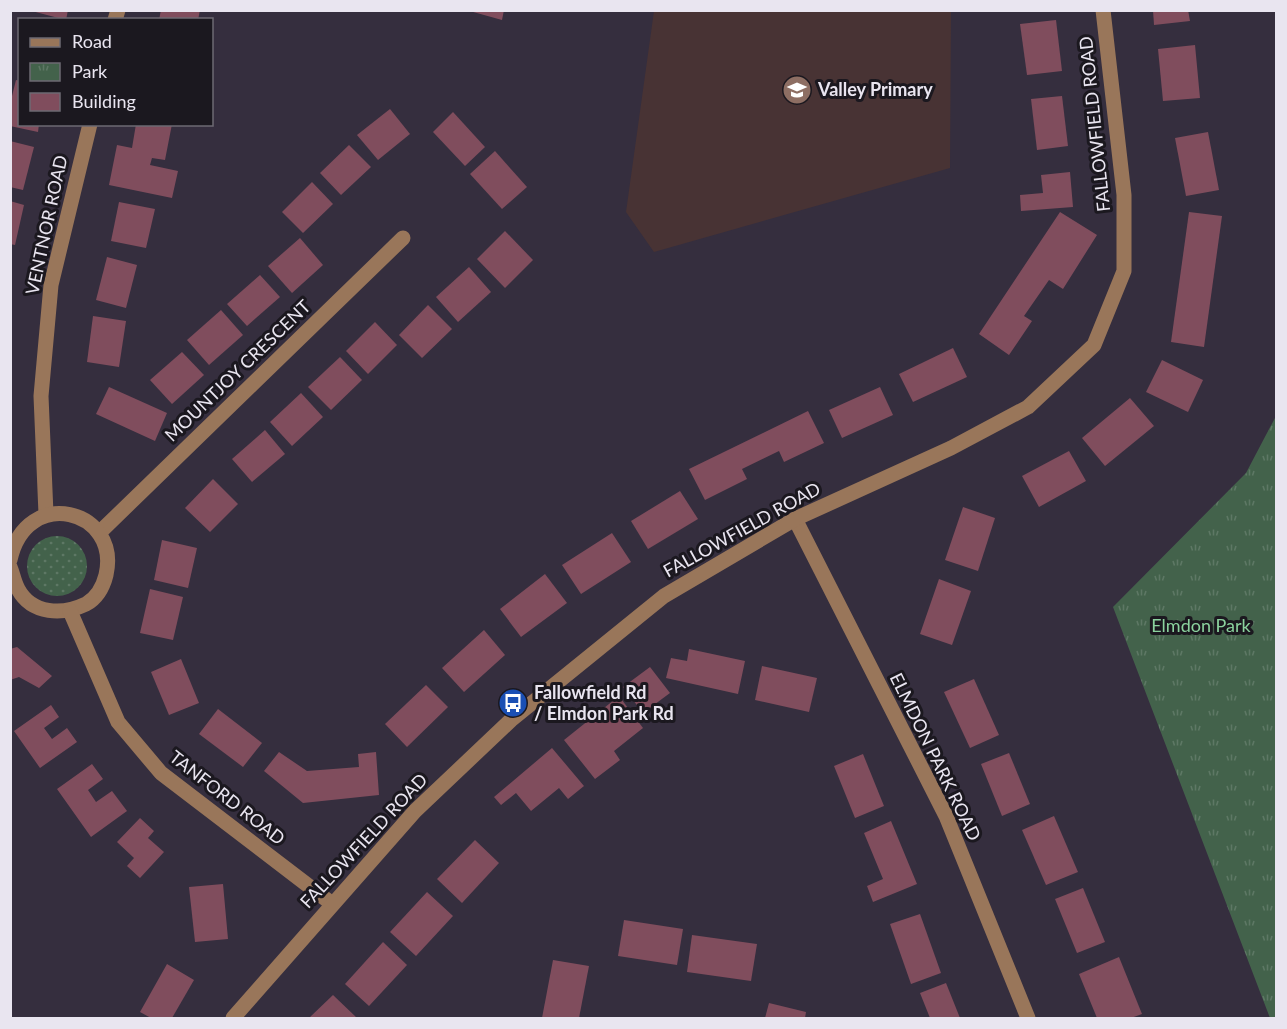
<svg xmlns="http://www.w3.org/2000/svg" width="1287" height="1029" viewBox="0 0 1287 1029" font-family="Lato,sans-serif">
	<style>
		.education { fill: #483334 }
		.grass { fill: url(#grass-dots) }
		.park { fill: url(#park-tufts) }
		.building { fill: #804d5d }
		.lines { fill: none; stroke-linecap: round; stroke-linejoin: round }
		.minor { stroke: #99765a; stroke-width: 15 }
		.labels { text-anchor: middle; stroke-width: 6; stroke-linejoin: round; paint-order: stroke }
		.poi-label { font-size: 18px; font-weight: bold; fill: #e9e5f0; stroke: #1b181f; text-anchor: start }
		.street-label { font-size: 18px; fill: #e9e5f0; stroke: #1b181f }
		.park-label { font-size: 18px; fill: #8bd29e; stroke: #1b181f }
	</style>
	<defs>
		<pattern id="grass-dots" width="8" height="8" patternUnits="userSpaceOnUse" patternTransform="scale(1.5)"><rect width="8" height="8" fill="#43624b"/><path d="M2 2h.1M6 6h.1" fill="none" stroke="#5e7865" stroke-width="1.8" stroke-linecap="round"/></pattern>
		<pattern id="park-tufts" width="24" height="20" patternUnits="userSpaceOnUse" patternTransform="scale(1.5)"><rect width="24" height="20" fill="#43624b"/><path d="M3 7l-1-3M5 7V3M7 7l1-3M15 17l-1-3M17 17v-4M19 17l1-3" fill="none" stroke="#5e7865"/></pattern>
	</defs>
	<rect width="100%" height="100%" fill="#352e3e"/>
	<path class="education" d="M 654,11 L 953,11 L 951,11 L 950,168 L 654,252 L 626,212 Z"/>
	<circle class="grass" cx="57" cy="566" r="30"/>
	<path class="park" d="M 1276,416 L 1276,1018 L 1270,1018 L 1113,607 L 1246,473 Z"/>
	<g class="building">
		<path d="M 28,10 L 68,10 L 66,20 Z"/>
		<path d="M 161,10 L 200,10 L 198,20 L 159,20 Z"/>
		<path d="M 466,10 L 504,10 L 502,20 Z"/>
		<path d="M 1153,10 L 1188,10 L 1190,21 L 1154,25 Z"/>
		<path d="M 1056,20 L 1062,71 L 1027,75 L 1020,24 Z"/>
		<path d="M 1195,45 L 1200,98 L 1163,101 L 1158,49 Z"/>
		<path d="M 16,80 L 20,81 L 20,124 L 39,124 L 38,132 L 10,126 L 10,104 Z"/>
		<path d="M 1062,96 L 1068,146 L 1037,150 L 1031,99 Z"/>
		<path d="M 390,109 L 410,134 L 378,160 L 357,135 Z"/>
		<path d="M 453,112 L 485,147 L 465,166 L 433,132 Z"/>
		<path d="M 136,124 L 172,124 L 165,160 L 152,158 L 150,165 L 178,171 L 172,198 L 109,185 L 117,145 L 132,148 Z"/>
		<path d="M 1208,132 L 1219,190 L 1186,196 L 1175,138 Z"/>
		<path d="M 10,141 L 34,147 L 23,190 L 10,187 Z"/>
		<path d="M 349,145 L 371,167 L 341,195 L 320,173 Z"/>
		<path d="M 495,151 L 527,187 L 502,209 L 470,174 Z"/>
		<path d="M 1070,172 L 1073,207 L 1021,211 L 1020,195 L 1043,193 L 1041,175 Z"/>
		<path d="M 312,182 L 333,204 L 303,233 L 282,212 Z"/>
		<path d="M 10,201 L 24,205 L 15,245 L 10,244 Z"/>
		<path d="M 119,202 L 155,209 L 146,248 L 111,241 Z"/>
		<path d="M 1060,212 L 1097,235 L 1063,289 L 1049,280 L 1024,316 L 1032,321 L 1009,355 L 979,334 Z"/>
		<path d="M 1189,212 L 1222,216 L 1204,347 L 1171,342 Z"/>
		<path d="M 505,231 L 533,260 L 505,288 L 477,259 Z"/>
		<path d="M 300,238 L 323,265 L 292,293 L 268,266 Z"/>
		<path d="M 107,257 L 137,265 L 126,308 L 96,300 Z"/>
		<path d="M 469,267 L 491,292 L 458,322 L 436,297 Z"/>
		<path d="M 260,275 L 280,297 L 247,326 L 227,304 Z"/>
		<path d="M 428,305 L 452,329 L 422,358 L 399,335 Z"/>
		<path d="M 221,310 L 243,335 L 209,365 L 187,340 Z"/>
		<path d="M 93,316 L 126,321 L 119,367 L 87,362 Z"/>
		<path d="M 375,322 L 397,345 L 368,374 L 346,351 Z"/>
		<path d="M 953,348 L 967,377 L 913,402 L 899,374 Z"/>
		<path d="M 182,352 L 204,375 L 172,404 L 150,380 Z"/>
		<path d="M 340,357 L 362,380 L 331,410 L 308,387 Z"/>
		<path d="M 1162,360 L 1203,380 L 1188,412 L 1146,392 Z"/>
		<path d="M 109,387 L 167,413 L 155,441 L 96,414 Z"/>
		<path d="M 880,387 L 893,415 L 842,438 L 829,410 Z"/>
		<path d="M 301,393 L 323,417 L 292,446 L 270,422 Z"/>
		<path d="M 1130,398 L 1154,426 L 1105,466 L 1082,438 Z"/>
		<path d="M 808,411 L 824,443 L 784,462 L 779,451 L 742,469 L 747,479 L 705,500 L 689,469 Z"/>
		<path d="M 265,430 L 285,454 L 252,482 L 232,459 Z"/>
		<path d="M 1069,451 L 1086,481 L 1039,507 L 1022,476 Z"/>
		<path d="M 213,479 L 238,504 L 210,532 L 185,508 Z"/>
		<path d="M 680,491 L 698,519 L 648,549 L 631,521 Z"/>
		<path d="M 963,507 L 995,518 L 978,571 L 945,560 Z"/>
		<path d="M 612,533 L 631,562 L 581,594 L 562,565 Z"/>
		<path d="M 162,540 L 197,548 L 188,588 L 154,580 Z"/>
		<path d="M 545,574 L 567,603 L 521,637 L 500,609 Z"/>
		<path d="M 939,579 L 971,591 L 952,645 L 920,634 Z"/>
		<path d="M 150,589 L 183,597 L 173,640 L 140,633 Z"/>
		<path d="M 484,630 L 505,655 L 464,692 L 442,668 Z"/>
		<path d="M 17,647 L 52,676 L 39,688 L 19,677 L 10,680 L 10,649 Z"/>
		<path d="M 689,649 L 745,661 L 738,694 L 666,678 L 671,658 L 687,661 Z"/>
		<path d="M 181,659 L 199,703 L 169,715 L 151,672 Z"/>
		<path d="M 762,666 L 817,678 L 809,712 L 755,700 Z"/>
		<path d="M 650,667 L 670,693 L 643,713 L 623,687 Z"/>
		<path d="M 974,679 L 999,735 L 970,748 L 944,692 Z"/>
		<path d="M 426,685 L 448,707 L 407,747 L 385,724 Z"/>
		<path d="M 619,696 L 643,728 L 614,751 L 620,760 L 595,779 L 564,740 Z"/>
		<path d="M 51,705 L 59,717 L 44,728 L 52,739 L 67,728 L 77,742 L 40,768 L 14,731 Z"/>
		<path d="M 218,709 L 262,743 L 243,767 L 199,734 Z"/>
		<path d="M 552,748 L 584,786 L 568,799 L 559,788 L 531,811 L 516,793 L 501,805 L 494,797 Z"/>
		<path d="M 279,752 L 307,771 L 359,767 L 358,754 L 376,752 L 379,795 L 303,803 L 264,771 Z"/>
		<path d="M 1009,753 L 1030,804 L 1002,816 L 981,764 Z"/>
		<path d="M 863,754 L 884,806 L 855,818 L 834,766 Z"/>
		<path d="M 92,764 L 103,779 L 88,790 L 96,802 L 112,791 L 127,811 L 91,837 L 57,789 Z"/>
		<path d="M 1054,816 L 1078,872 L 1046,885 L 1022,830 Z"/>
		<path d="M 140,818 L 154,831 L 148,838 L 164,852 L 140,878 L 127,866 L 134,858 L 117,842 Z"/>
		<path d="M 891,821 L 917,884 L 873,902 L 867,886 L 883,879 L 864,833 Z"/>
		<path d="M 475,840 L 499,863 L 462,903 L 437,879 Z"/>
		<path d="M 223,884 L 228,939 L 195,942 L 189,887 Z"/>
		<path d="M 1083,888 L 1105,942 L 1077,953 L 1055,899 Z"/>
		<path d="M 427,892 L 453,916 L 416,956 L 390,932 Z"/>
		<path d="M 920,914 L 941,973 L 911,984 L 890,924 Z"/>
		<path d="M 624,920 L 683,929 L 677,965 L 618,956 Z"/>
		<path d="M 692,935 L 757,944 L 751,981 L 687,972 Z"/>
		<path d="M 383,942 L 407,965 L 369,1006 L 345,984 Z"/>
		<path d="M 1119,957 L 1142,1014 L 1131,1018 L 1097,1018 L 1079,974 Z"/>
		<path d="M 553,960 L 589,966 L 579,1018 L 542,1018 Z"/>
		<path d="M 167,964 L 194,980 L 172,1018 L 151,1018 L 140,1012 Z"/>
		<path d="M 946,983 L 960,1018 L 930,1018 L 920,993 Z"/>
		<path d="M 333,995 L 357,1018 L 309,1018 Z"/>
		<path d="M 769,1003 L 806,1012 L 805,1018 L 765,1018 Z"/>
	</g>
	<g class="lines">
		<g class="minor">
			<path d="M 115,20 L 118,10"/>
			<path d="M 46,514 L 41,396 L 51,285 L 90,124"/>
			<path d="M 795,519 L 946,816 L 1028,1018"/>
			<path d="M 99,533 L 403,238"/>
			<path d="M 10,560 C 26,485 121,509 106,575 C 103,587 97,598 86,604 C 63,615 32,615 18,589 C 14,582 13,574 10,567"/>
			<path d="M 70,611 L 118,722 L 161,773 L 331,903"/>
			<path d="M 233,1018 L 415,811 L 511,720 L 664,596 L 795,519 L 951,448 L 1028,407 L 1094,345 L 1124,271 L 1124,195 L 1103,10"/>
		</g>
	</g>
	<defs>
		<g id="school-disc" transform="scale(1.5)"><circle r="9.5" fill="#8d6e63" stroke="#1b181f"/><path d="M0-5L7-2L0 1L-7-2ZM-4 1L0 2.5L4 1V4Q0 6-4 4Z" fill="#fff"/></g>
		<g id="bus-disc" transform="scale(1.5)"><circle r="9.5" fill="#1a4fb4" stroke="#1b181f"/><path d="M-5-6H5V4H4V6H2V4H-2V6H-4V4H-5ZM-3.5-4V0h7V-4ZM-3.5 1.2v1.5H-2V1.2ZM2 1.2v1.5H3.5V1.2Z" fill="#fff"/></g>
	</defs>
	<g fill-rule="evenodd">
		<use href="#school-disc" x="797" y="90"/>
		<use href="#bus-disc" x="513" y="703"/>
	</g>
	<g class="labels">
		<g class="poi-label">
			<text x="818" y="96">Valley Primary</text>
			<text x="534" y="699">Fallowfield Rd<tspan x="534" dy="21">/ Elmdon Park Rd</tspan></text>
		</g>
		<g class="street-label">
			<text transform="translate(1095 124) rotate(-96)" y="6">FALLOWFIELD ROAD</text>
			<text transform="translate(47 225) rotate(-78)" y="6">VENTNOR ROAD</text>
			<text transform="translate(238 371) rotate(-44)" y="6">MOUNTJOY CRESCENT</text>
			<text transform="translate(742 530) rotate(-29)" y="6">FALLOWFIELD ROAD</text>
			<text transform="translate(935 757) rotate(64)" y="6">ELMDON PARK ROAD</text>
			<text transform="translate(227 798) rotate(38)" y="6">TANFORD ROAD</text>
			<text transform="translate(364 841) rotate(-47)" y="6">FALLOWFIELD ROAD</text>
		</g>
		<g class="park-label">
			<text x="1201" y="632">Elmdon Park</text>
		</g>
	</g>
	<rect width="1287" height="1029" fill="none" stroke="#e9e5f0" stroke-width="24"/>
	<rect x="18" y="18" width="195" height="108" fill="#1b181f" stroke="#6d6a73" stroke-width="1.5"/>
	<rect x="30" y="38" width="30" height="9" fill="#99765a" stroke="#6d6a73" stroke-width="1.5"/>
	<text x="72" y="48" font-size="18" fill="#e9e5f0">Road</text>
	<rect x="30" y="63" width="30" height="18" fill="url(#park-tufts)" stroke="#6d6a73" stroke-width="1.5"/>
	<text x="72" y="78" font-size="18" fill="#e9e5f0">Park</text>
	<rect x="30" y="93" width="30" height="18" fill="#804d5d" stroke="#6d6a73" stroke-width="1.5"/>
	<text x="72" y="108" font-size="18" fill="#e9e5f0">Building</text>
</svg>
